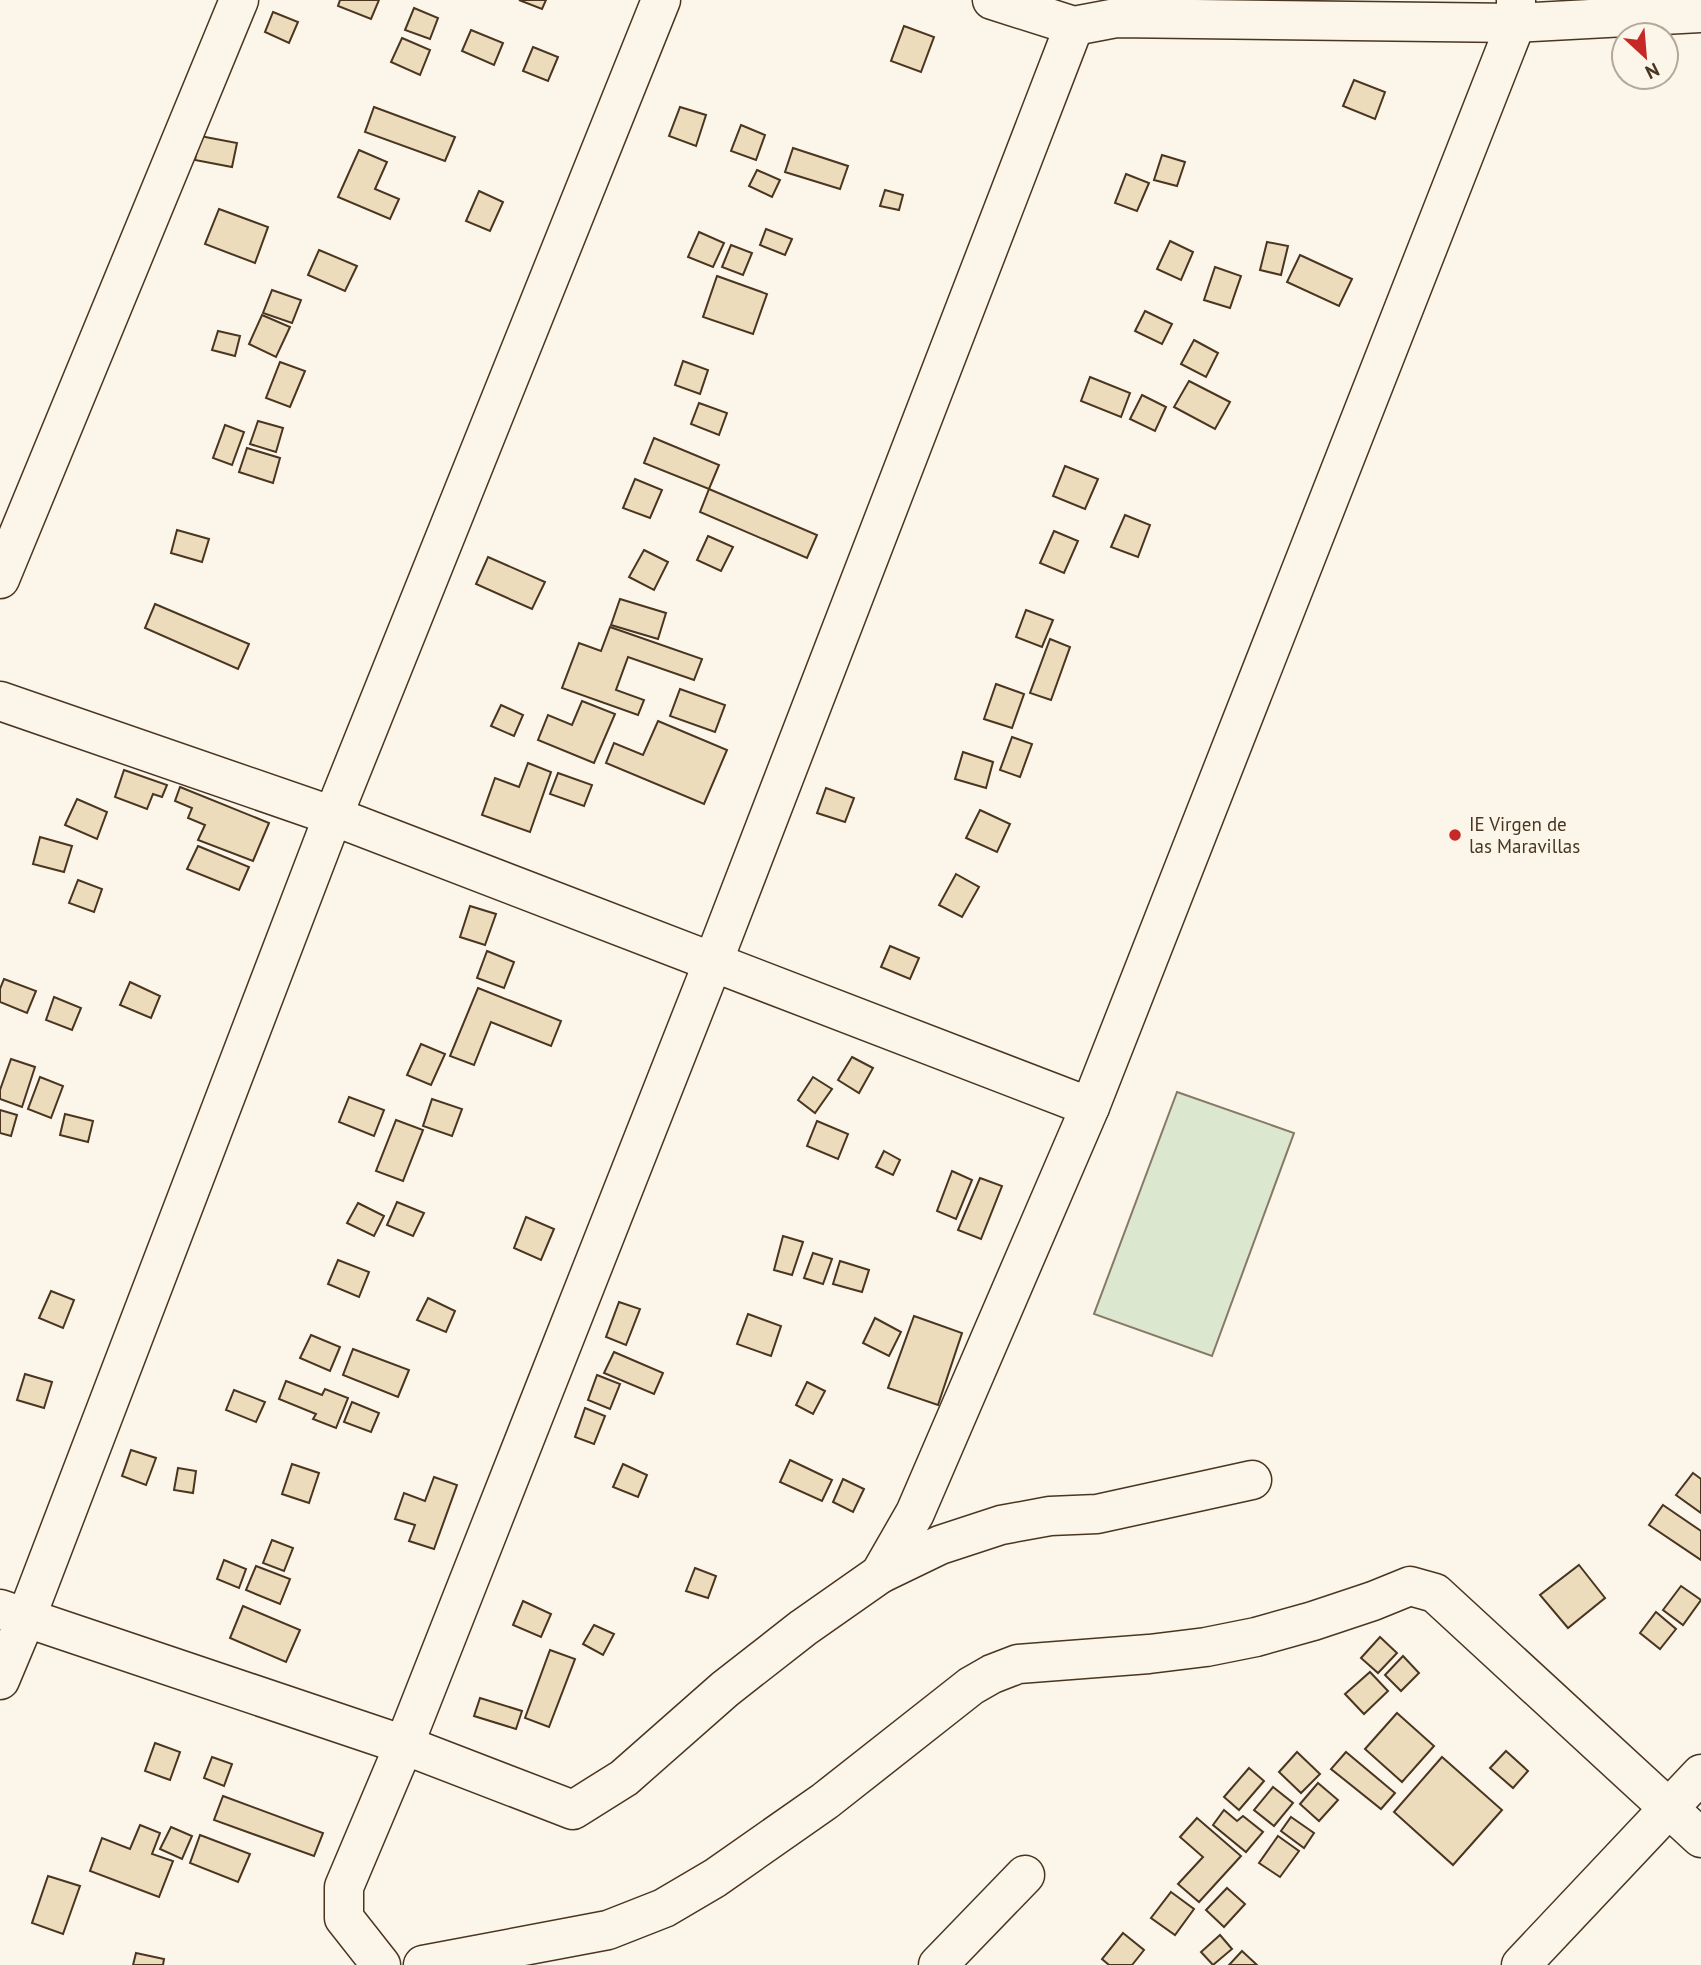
<svg xmlns="http://www.w3.org/2000/svg" width="1701" height="1965" viewBox="0 0 1701 1965" font-family="'PT Sans',sans-serif">
	<style>
		.green { fill: #dce7d0; stroke: #887966; stroke-width: 2 }
		.building { fill: #ecdcbc; stroke: #4a3520; stroke-width: 2 }
		.lines { fill: none; stroke-linecap: round; stroke-linejoin: round }
		.minor-casing { stroke: #4a3520; stroke-width: 41 }
		.minor { stroke: #fbf6e9; stroke-width: 38 }
		.poi-dot { fill: #c62828; stroke: #fbf6e9; stroke-width: 2.5 }
		.labels { text-anchor: middle; stroke-width: 5; stroke-linejoin: round; paint-order: stroke }
		.poi-label { font-size: 19px; fill: #4a3520; stroke: #fbf6e9; text-anchor: start }
	</style>
	<rect width="100%" height="100%" fill="#fbf6e9"/>
	<path class="green" d="M 1177,1092 L 1294,1133 L 1212,1356 L 1094,1314 Z"/>
	<g class="building">
		<path d="M 340,0 L 379,0 L 371,19 L 338,6 Z"/>
		<path d="M 519,0 L 546,0 L 542,9 Z"/>
		<path d="M 414,8 L 438,18 L 430,39 L 405,30 Z"/>
		<path d="M 273,12 L 298,22 L 289,43 L 265,32 Z"/>
		<path d="M 904,26 L 934,37 L 921,72 L 891,61 Z"/>
		<path d="M 471,30 L 503,43 L 494,65 L 462,51 Z"/>
		<path d="M 402,38 L 430,50 L 420,75 L 391,62 Z"/>
		<path d="M 533,47 L 558,57 L 548,81 L 523,71 Z"/>
		<path d="M 1354,80 L 1385,92 L 1375,119 L 1343,106 Z"/>
		<path d="M 374,107 L 455,137 L 445,161 L 365,132 Z"/>
		<path d="M 680,107 L 706,115 L 696,146 L 669,136 Z"/>
		<path d="M 741,125 L 765,135 L 756,160 L 731,151 Z"/>
		<path d="M 200,136 L 237,143 L 232,167 L 195,160 Z"/>
		<path d="M 793,148 L 848,166 L 840,189 L 785,172 Z"/>
		<path d="M 359,150 L 387,162 L 375,189 L 399,199 L 390,219 L 338,197 Z"/>
		<path d="M 1162,155 L 1185,162 L 1177,186 L 1154,180 Z"/>
		<path d="M 757,170 L 780,180 L 772,197 L 749,186 Z"/>
		<path d="M 1126,174 L 1149,183 L 1137,211 L 1115,203 Z"/>
		<path d="M 885,190 L 903,195 L 899,210 L 880,206 Z"/>
		<path d="M 479,191 L 503,202 L 490,231 L 466,221 Z"/>
		<path d="M 219,209 L 268,227 L 255,263 L 205,244 Z"/>
		<path d="M 766,229 L 792,239 L 785,255 L 760,245 Z"/>
		<path d="M 699,232 L 724,243 L 713,267 L 688,257 Z"/>
		<path d="M 1170,241 L 1193,252 L 1181,280 L 1157,269 Z"/>
		<path d="M 1267,242 L 1288,246 L 1281,275 L 1260,270 Z"/>
		<path d="M 731,245 L 752,253 L 743,275 L 722,267 Z"/>
		<path d="M 319,250 L 357,266 L 345,291 L 308,275 Z"/>
		<path d="M 1300,255 L 1352,279 L 1339,306 L 1287,282 Z"/>
		<path d="M 1215,267 L 1241,276 L 1230,308 L 1204,300 Z"/>
		<path d="M 717,276 L 767,294 L 753,334 L 703,317 Z"/>
		<path d="M 272,290 L 301,300 L 292,323 L 263,313 Z"/>
		<path d="M 1145,311 L 1172,324 L 1162,344 L 1135,331 Z"/>
		<path d="M 262,315 L 290,327 L 276,357 L 249,344 Z"/>
		<path d="M 218,331 L 240,336 L 235,356 L 212,350 Z"/>
		<path d="M 1194,340 L 1218,353 L 1206,377 L 1181,364 Z"/>
		<path d="M 683,361 L 708,370 L 700,394 L 675,385 Z"/>
		<path d="M 280,362 L 305,371 L 290,407 L 266,398 Z"/>
		<path d="M 1090,377 L 1130,393 L 1121,417 L 1081,401 Z"/>
		<path d="M 1189,381 L 1230,402 L 1215,429 L 1174,407 Z"/>
		<path d="M 1142,395 L 1166,407 L 1155,431 L 1130,419 Z"/>
		<path d="M 699,403 L 727,413 L 719,435 L 691,424 Z"/>
		<path d="M 258,421 L 283,428 L 276,452 L 250,444 Z"/>
		<path d="M 225,425 L 244,432 L 232,465 L 213,458 Z"/>
		<path d="M 654,438 L 719,465 L 709,489 L 644,463 Z"/>
		<path d="M 247,448 L 280,458 L 273,483 L 239,472 Z"/>
		<path d="M 1065,466 L 1098,479 L 1085,509 L 1053,496 Z"/>
		<path d="M 635,479 L 662,490 L 650,518 L 623,508 Z"/>
		<path d="M 709,489 L 817,535 L 807,558 L 700,512 Z"/>
		<path d="M 1125,515 L 1150,525 L 1138,557 L 1111,547 Z"/>
		<path d="M 177,530 L 209,539 L 202,562 L 171,553 Z"/>
		<path d="M 1054,531 L 1078,541 L 1064,573 L 1040,563 Z"/>
		<path d="M 708,536 L 733,547 L 721,571 L 697,560 Z"/>
		<path d="M 644,550 L 668,562 L 654,590 L 629,577 Z"/>
		<path d="M 488,557 L 545,582 L 532,609 L 476,584 Z"/>
		<path d="M 620,599 L 666,613 L 658,639 L 611,625 Z"/>
		<path d="M 155,604 L 249,644 L 238,669 L 145,628 Z"/>
		<path d="M 1026,610 L 1053,620 L 1042,647 L 1016,637 Z"/>
		<path d="M 610,627 L 702,659 L 694,680 L 628,657 L 616,690 L 644,700 L 638,715 L 562,688 L 579,643 L 601,651 Z"/>
		<path d="M 1050,639 L 1070,647 L 1051,700 L 1030,693 Z"/>
		<path d="M 996,684 L 1024,694 L 1012,728 L 984,719 Z"/>
		<path d="M 680,689 L 725,705 L 715,732 L 670,716 Z"/>
		<path d="M 582,701 L 615,714 L 594,763 L 538,740 L 548,715 L 572,725 Z"/>
		<path d="M 501,705 L 523,715 L 514,736 L 491,726 Z"/>
		<path d="M 658,721 L 727,750 L 704,804 L 606,763 L 614,743 L 643,755 Z"/>
		<path d="M 1012,737 L 1032,744 L 1020,777 L 1000,770 Z"/>
		<path d="M 963,752 L 993,762 L 986,788 L 955,779 Z"/>
		<path d="M 528,763 L 551,772 L 530,832 L 482,815 L 495,778 L 519,787 Z"/>
		<path d="M 124,770 L 167,785 L 162,797 L 153,794 L 147,809 L 115,797 Z"/>
		<path d="M 558,773 L 592,785 L 584,806 L 550,794 Z"/>
		<path d="M 180,787 L 269,823 L 253,861 L 198,840 L 205,825 L 188,818 L 192,808 L 175,801 Z"/>
		<path d="M 826,788 L 854,798 L 845,822 L 817,813 Z"/>
		<path d="M 77,799 L 107,812 L 97,839 L 65,825 Z"/>
		<path d="M 980,810 L 1010,824 L 997,852 L 966,838 Z"/>
		<path d="M 40,837 L 72,846 L 64,872 L 33,864 Z"/>
		<path d="M 198,846 L 249,867 L 239,890 L 187,869 Z"/>
		<path d="M 956,874 L 979,887 L 962,917 L 939,905 Z"/>
		<path d="M 78,880 L 102,889 L 94,912 L 69,903 Z"/>
		<path d="M 470,906 L 496,914 L 485,945 L 460,937 Z"/>
		<path d="M 890,946 L 919,958 L 910,979 L 881,967 Z"/>
		<path d="M 487,951 L 514,962 L 504,988 L 477,978 Z"/>
		<path d="M 4,979 L 36,991 L 27,1013 L 0,1002 L 0,989 Z"/>
		<path d="M 130,982 L 160,996 L 151,1018 L 120,1005 Z"/>
		<path d="M 478,988 L 561,1021 L 551,1046 L 491,1022 L 474,1065 L 450,1056 Z"/>
		<path d="M 54,997 L 81,1008 L 72,1030 L 46,1020 Z"/>
		<path d="M 421,1044 L 445,1054 L 431,1085 L 407,1075 Z"/>
		<path d="M 852,1057 L 873,1068 L 859,1093 L 838,1080 Z"/>
		<path d="M 11,1059 L 35,1067 L 22,1107 L 0,1099 L 0,1090 Z"/>
		<path d="M 40,1077 L 63,1086 L 51,1118 L 28,1109 Z"/>
		<path d="M 813,1077 L 832,1089 L 815,1113 L 798,1100 Z"/>
		<path d="M 349,1097 L 384,1110 L 374,1136 L 339,1122 Z"/>
		<path d="M 432,1099 L 462,1109 L 452,1136 L 423,1126 Z"/>
		<path d="M 0,1110 L 17,1115 L 11,1136 L 0,1133 Z"/>
		<path d="M 65,1114 L 93,1121 L 88,1142 L 60,1135 Z"/>
		<path d="M 396,1120 L 423,1130 L 403,1181 L 376,1171 Z"/>
		<path d="M 817,1121 L 848,1134 L 838,1159 L 807,1146 Z"/>
		<path d="M 884,1151 L 900,1160 L 893,1175 L 876,1167 Z"/>
		<path d="M 952,1171 L 972,1180 L 956,1219 L 937,1211 Z"/>
		<path d="M 980,1178 L 1002,1186 L 981,1239 L 958,1230 Z"/>
		<path d="M 397,1202 L 424,1213 L 413,1236 L 387,1225 Z"/>
		<path d="M 358,1203 L 384,1216 L 374,1236 L 347,1223 Z"/>
		<path d="M 526,1217 L 554,1229 L 541,1260 L 514,1248 Z"/>
		<path d="M 783,1236 L 803,1242 L 792,1275 L 774,1270 Z"/>
		<path d="M 813,1253 L 832,1259 L 823,1284 L 804,1278 Z"/>
		<path d="M 338,1260 L 369,1272 L 359,1297 L 328,1284 Z"/>
		<path d="M 840,1261 L 869,1270 L 862,1292 L 833,1284 Z"/>
		<path d="M 51,1291 L 74,1300 L 63,1328 L 39,1318 Z"/>
		<path d="M 428,1298 L 455,1311 L 446,1332 L 417,1320 Z"/>
		<path d="M 619,1302 L 640,1309 L 626,1345 L 606,1337 Z"/>
		<path d="M 748,1314 L 781,1326 L 771,1356 L 737,1344 Z"/>
		<path d="M 914,1316 L 962,1333 L 938,1405 L 888,1388 Z"/>
		<path d="M 875,1318 L 901,1332 L 889,1356 L 863,1343 Z"/>
		<path d="M 311,1335 L 340,1347 L 330,1371 L 300,1358 Z"/>
		<path d="M 353,1349 L 409,1370 L 398,1397 L 343,1375 Z"/>
		<path d="M 614,1352 L 663,1373 L 654,1394 L 604,1373 Z"/>
		<path d="M 25,1374 L 52,1382 L 44,1408 L 17,1400 Z"/>
		<path d="M 597,1375 L 620,1384 L 610,1409 L 588,1400 Z"/>
		<path d="M 286,1381 L 322,1395 L 325,1389 L 348,1398 L 336,1428 L 313,1419 L 316,1414 L 279,1399 Z"/>
		<path d="M 807,1382 L 825,1391 L 813,1414 L 796,1405 Z"/>
		<path d="M 234,1390 L 265,1402 L 256,1422 L 226,1410 Z"/>
		<path d="M 352,1402 L 379,1413 L 371,1432 L 344,1422 Z"/>
		<path d="M 585,1408 L 605,1416 L 594,1444 L 575,1437 Z"/>
		<path d="M 131,1450 L 156,1458 L 146,1485 L 122,1476 Z"/>
		<path d="M 790,1460 L 832,1480 L 822,1501 L 780,1482 Z"/>
		<path d="M 292,1464 L 319,1473 L 309,1503 L 282,1494 Z"/>
		<path d="M 623,1464 L 647,1475 L 638,1497 L 613,1487 Z"/>
		<path d="M 178,1468 L 196,1471 L 193,1493 L 174,1490 Z"/>
		<path d="M 1693,1473 L 1701,1479 L 1701,1513 L 1676,1495 Z"/>
		<path d="M 434,1477 L 457,1485 L 434,1549 L 409,1541 L 415,1525 L 395,1519 L 404,1493 L 425,1501 Z"/>
		<path d="M 843,1479 L 864,1489 L 853,1512 L 833,1502 Z"/>
		<path d="M 1663,1505 L 1701,1531 L 1701,1560 L 1649,1525 Z"/>
		<path d="M 272,1540 L 293,1548 L 284,1571 L 263,1563 Z"/>
		<path d="M 224,1560 L 246,1569 L 239,1588 L 217,1579 Z"/>
		<path d="M 1579,1565 L 1605,1598 L 1568,1628 L 1540,1595 Z"/>
		<path d="M 256,1566 L 290,1579 L 280,1604 L 246,1590 Z"/>
		<path d="M 695,1568 L 716,1576 L 708,1598 L 686,1591 Z"/>
		<path d="M 1681,1586 L 1701,1600 L 1683,1625 L 1663,1610 Z"/>
		<path d="M 523,1601 L 551,1614 L 541,1637 L 513,1625 Z"/>
		<path d="M 243,1606 L 300,1630 L 286,1662 L 230,1638 Z"/>
		<path d="M 1656,1612 L 1676,1629 L 1660,1649 L 1640,1633 Z"/>
		<path d="M 594,1625 L 614,1634 L 603,1655 L 583,1644 Z"/>
		<path d="M 1380,1637 L 1397,1653 L 1378,1673 L 1361,1658 Z"/>
		<path d="M 550,1650 L 575,1659 L 549,1727 L 525,1718 Z"/>
		<path d="M 1403,1656 L 1419,1673 L 1401,1691 L 1385,1675 Z"/>
		<path d="M 1370,1672 L 1388,1691 L 1364,1714 L 1345,1694 Z"/>
		<path d="M 480,1698 L 522,1711 L 516,1729 L 474,1716 Z"/>
		<path d="M 1397,1713 L 1434,1746 L 1402,1782 L 1365,1749 Z"/>
		<path d="M 155,1743 L 180,1752 L 170,1780 L 145,1771 Z"/>
		<path d="M 1506,1751 L 1528,1771 L 1513,1788 L 1490,1768 Z"/>
		<path d="M 1297,1752 L 1320,1774 L 1301,1793 L 1279,1772 Z"/>
		<path d="M 1346,1752 L 1395,1793 L 1381,1809 L 1331,1769 Z"/>
		<path d="M 212,1757 L 232,1764 L 224,1786 L 204,1778 Z"/>
		<path d="M 1442,1757 L 1502,1810 L 1453,1865 L 1394,1812 Z"/>
		<path d="M 1249,1768 L 1264,1781 L 1239,1810 L 1224,1797 Z"/>
		<path d="M 1318,1783 L 1338,1800 L 1319,1821 L 1300,1804 Z"/>
		<path d="M 1273,1787 L 1293,1803 L 1274,1826 L 1254,1810 Z"/>
		<path d="M 223,1796 L 323,1833 L 314,1856 L 214,1820 Z"/>
		<path d="M 1224,1810 L 1237,1821 L 1243,1816 L 1263,1832 L 1246,1852 L 1213,1825 Z"/>
		<path d="M 1291,1817 L 1314,1833 L 1304,1848 L 1281,1831 Z"/>
		<path d="M 1197,1818 L 1241,1856 L 1199,1902 L 1178,1884 L 1203,1857 L 1180,1837 Z"/>
		<path d="M 140,1825 L 160,1833 L 152,1854 L 173,1861 L 159,1897 L 90,1871 L 102,1838 L 130,1849 Z"/>
		<path d="M 171,1827 L 192,1836 L 182,1859 L 160,1849 Z"/>
		<path d="M 200,1835 L 250,1854 L 238,1882 L 190,1863 Z"/>
		<path d="M 1278,1836 L 1299,1851 L 1280,1877 L 1259,1863 Z"/>
		<path d="M 48,1876 L 80,1886 L 63,1934 L 32,1923 Z"/>
		<path d="M 1227,1888 L 1245,1904 L 1224,1927 L 1206,1910 Z"/>
		<path d="M 1171,1892 L 1194,1909 L 1175,1935 L 1151,1918 Z"/>
		<path d="M 1123,1933 L 1144,1950 L 1132,1965 L 1109,1965 L 1102,1959 Z"/>
		<path d="M 1220,1935 L 1232,1949 L 1213,1965 L 1201,1952 Z"/>
		<path d="M 1242,1951 L 1257,1965 L 1229,1965 Z"/>
		<path d="M 136,1953 L 164,1959 L 163,1965 L 133,1965 Z"/>
	</g>
	<g class="lines">
		<g class="minor-casing">
			<g id="minor">
				<path d="M 992,0 L 1074,26 L 1116,18 L 1516,23 L 1701,13"/>
				<path d="M 0,579 L 239,0"/>
				<path d="M 0,701 L 333,816 L 1090,1107"/>
				<path d="M 880,1574 L 940,1545 L 1001,1525 L 1050,1516 L 1097,1514 L 1252,1480"/>
				<path d="M 0,1609 L 404,1745 L 573,1810 L 624,1778 L 725,1689 L 803,1628 L 880,1574 L 915,1513 L 1090,1107 L 1516,23 L 1516,0"/>
				<path d="M 0,1680 L 26,1618 L 333,816 L 661,0"/>
				<path d="M 381,1965 L 344,1918 L 344,1887 L 404,1745 L 713,962 L 1074,26"/>
				<path d="M 423,1965 L 608,1930 L 664,1908 L 715,1878 L 825,1801 L 971,1686 L 992,1674 L 1018,1664 L 1149,1654 L 1206,1647 L 1256,1637 L 1313,1621 L 1373,1601 L 1410,1586 L 1435,1593 L 1701,1838"/>
				<path d="M 938,1965 L 1025,1875"/>
				<path d="M 1521,1965 L 1701,1774"/>
			</g>
		</g>
		<use href="#minor" class="minor"/>
	</g>
	<circle class="poi-dot" cx="1455" cy="835" r="7"/>
	<g class="labels">
		<g class="poi-label">
			<text x="1469" y="831">IE Virgen de<tspan x="1469" dy="22">las Maravillas</tspan></text>
		</g>
	</g>
	<g transform="translate(1645 56) rotate(154)"><circle r="33" fill="#fbf6e9" stroke="#b4a999" stroke-width="2"/>
	<path d="M0-5L12 26L0 18L-12 26Z" fill="#c62828"/>
	<text y="-10" font-size="19" font-weight="bold" text-anchor="middle" fill="#4a3520">N</text>
	</g>
</svg>
